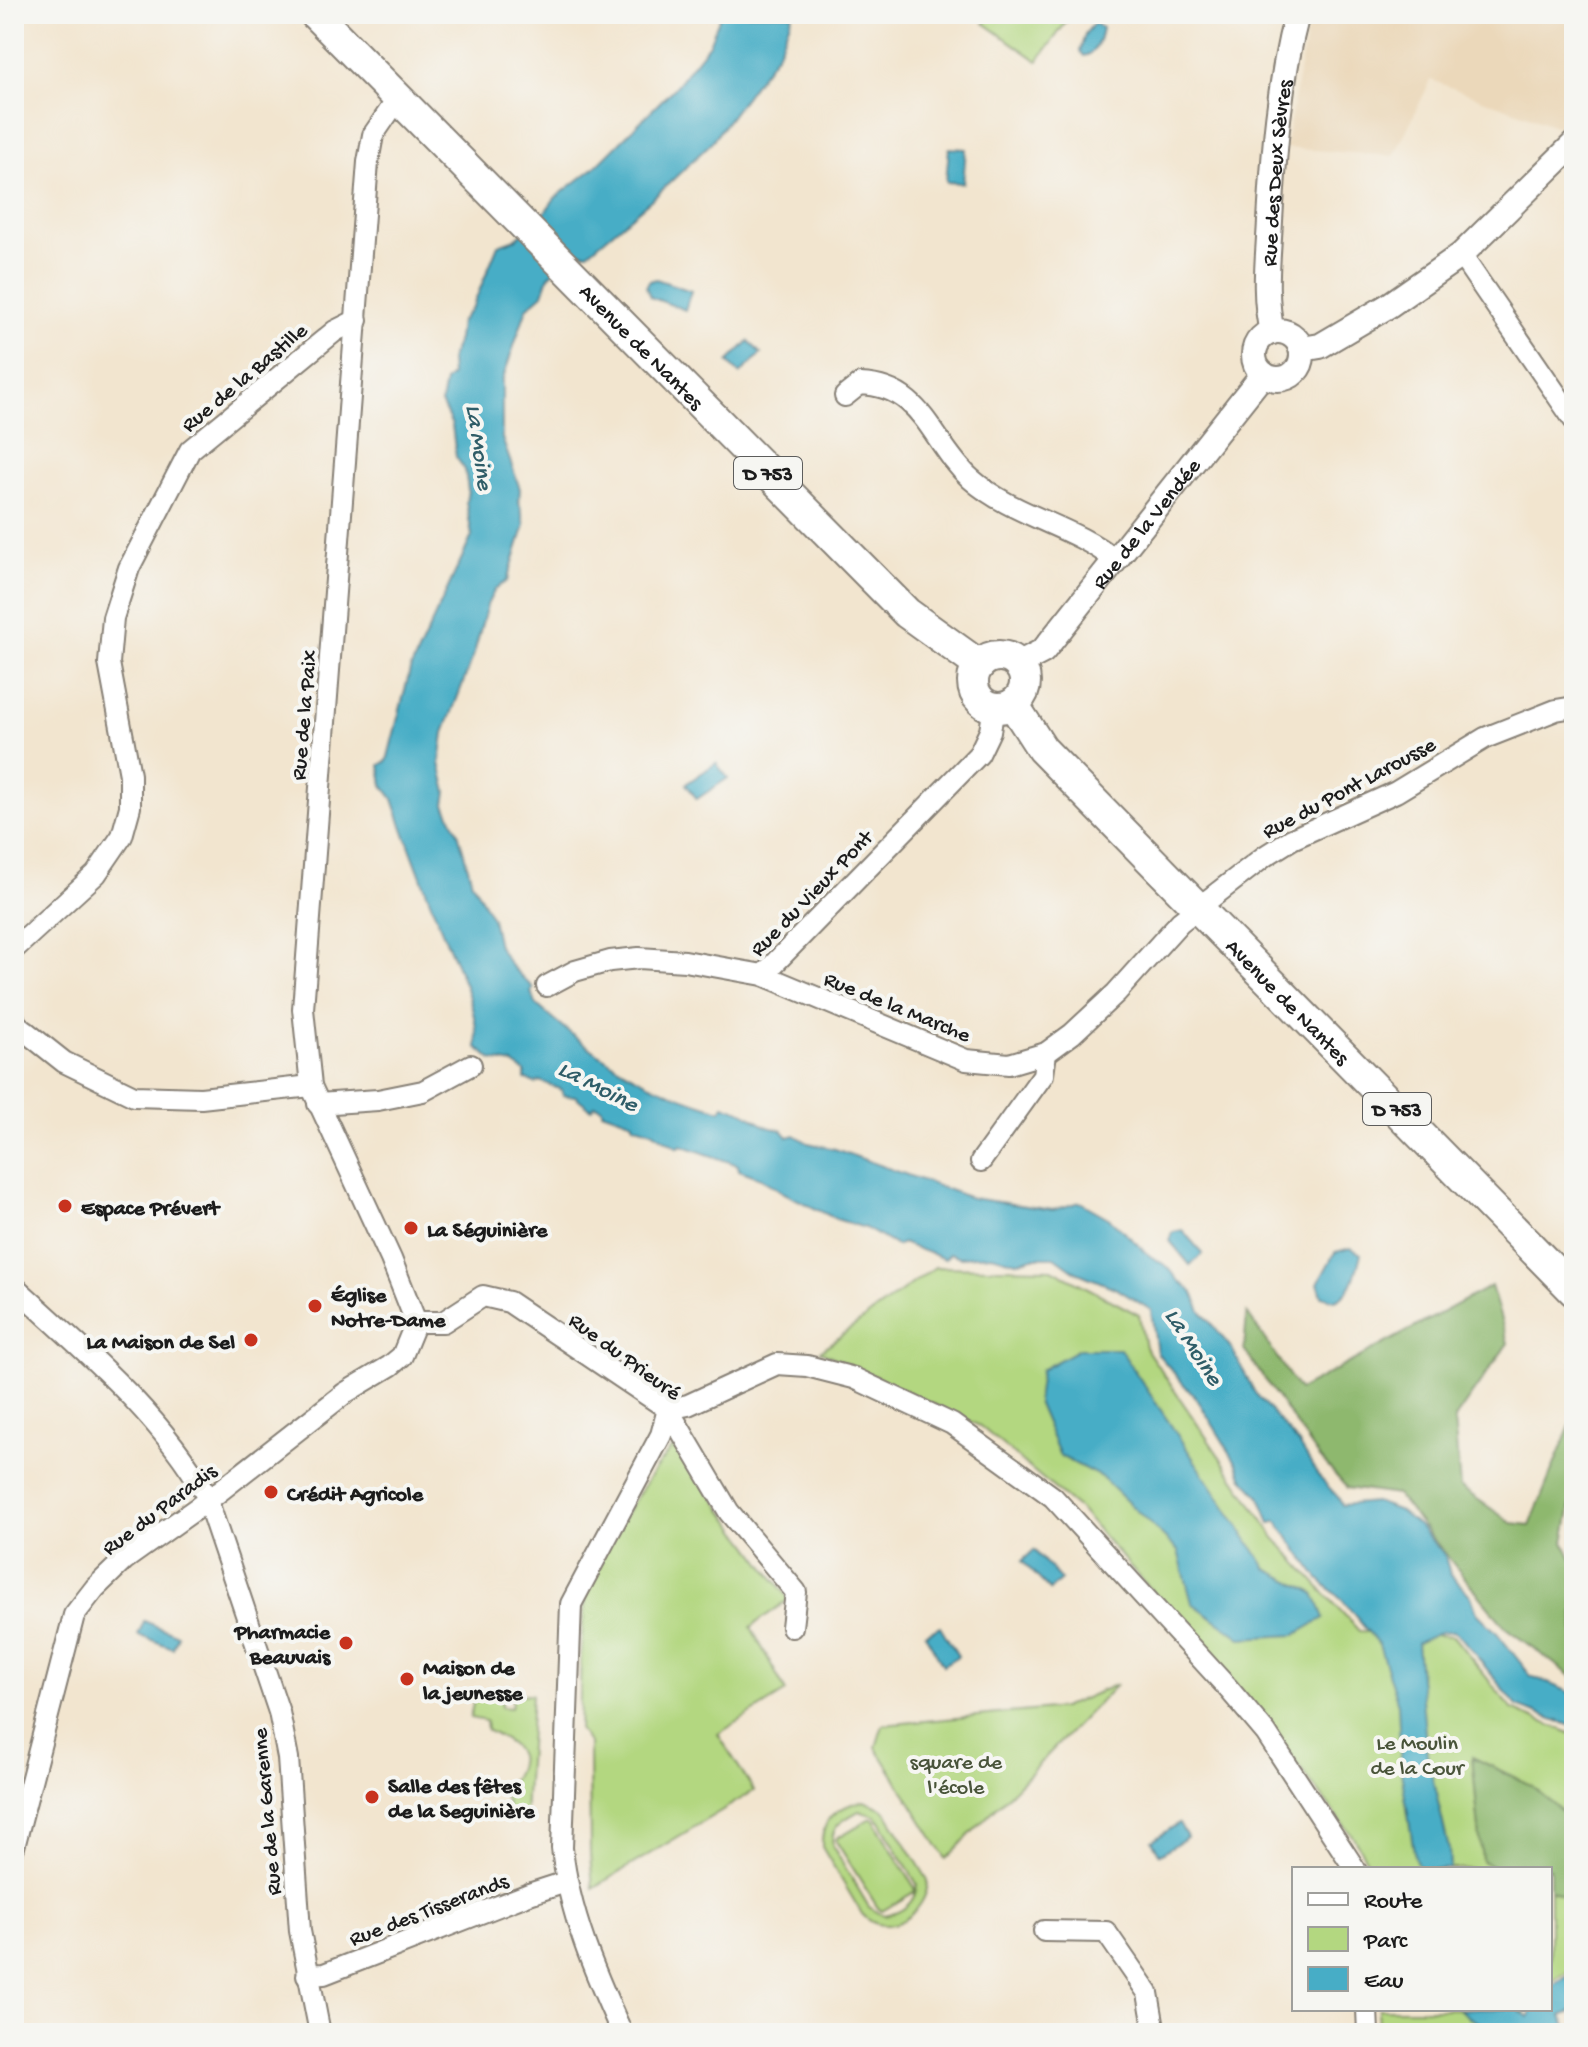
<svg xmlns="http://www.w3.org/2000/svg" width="1588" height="2047" viewBox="0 0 1588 2047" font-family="'Gochi Hand',sans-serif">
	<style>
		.built { fill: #ebd8ba }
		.green { fill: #b3d780; stroke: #687a4e; stroke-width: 2; fill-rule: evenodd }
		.forest { fill: #8eb86e; stroke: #556a45; stroke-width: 2 }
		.water { fill: #47adc6; stroke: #326471; stroke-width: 2 }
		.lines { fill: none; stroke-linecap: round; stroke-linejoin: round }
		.minor-casing { stroke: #878076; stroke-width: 24 }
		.tertiary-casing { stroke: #878076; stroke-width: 28 }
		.primary-casing { stroke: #878076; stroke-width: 34 }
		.minor { stroke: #fff; stroke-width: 20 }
		.tertiary { stroke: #fff; stroke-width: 24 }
		.primary { stroke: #fff; stroke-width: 30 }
		.poi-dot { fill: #c8321e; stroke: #f6f6f2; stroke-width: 3 }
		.labels { text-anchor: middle; stroke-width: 8; stroke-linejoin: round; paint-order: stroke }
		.shield { fill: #f6f6f2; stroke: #5d5d5c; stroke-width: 2 }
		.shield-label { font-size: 20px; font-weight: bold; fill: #1c1c1c }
		.street-label { font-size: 22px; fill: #1c1c1c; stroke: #f6f6f2 }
		.poi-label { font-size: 22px; font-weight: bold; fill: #1c1c1c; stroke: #f6f6f2; text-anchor: start }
		.park-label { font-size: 22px; fill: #49543a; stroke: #f6f6f2 }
		.water-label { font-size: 24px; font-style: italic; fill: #2f5d68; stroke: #f6f6f2 }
	</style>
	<rect width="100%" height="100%" fill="#f6f6f2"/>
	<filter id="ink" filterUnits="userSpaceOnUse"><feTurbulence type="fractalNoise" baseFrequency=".0125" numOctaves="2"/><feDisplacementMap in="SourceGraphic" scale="16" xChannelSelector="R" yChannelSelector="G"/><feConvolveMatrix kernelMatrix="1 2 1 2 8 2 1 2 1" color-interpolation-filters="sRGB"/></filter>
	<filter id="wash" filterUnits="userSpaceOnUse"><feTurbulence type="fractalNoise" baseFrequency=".006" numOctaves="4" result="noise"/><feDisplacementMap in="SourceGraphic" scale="32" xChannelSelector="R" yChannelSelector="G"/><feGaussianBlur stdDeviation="1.8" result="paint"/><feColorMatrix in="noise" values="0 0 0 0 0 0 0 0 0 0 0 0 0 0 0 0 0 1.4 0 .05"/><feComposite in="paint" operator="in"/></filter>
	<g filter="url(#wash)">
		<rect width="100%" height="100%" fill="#f2e5cf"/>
		<path class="built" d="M 1310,14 L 1574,14 L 1574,133 L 1431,80 L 1394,156 L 1285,148 Z"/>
		<g class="green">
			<path d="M 991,14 L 1072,14 L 1038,61 L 984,23 Z"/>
			<path d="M 935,1267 L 1052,1269 L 1139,1315 L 1145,1347 L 1275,1538 L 1359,1631 L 1453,1636 L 1512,1709 L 1574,1735 L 1574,1968 L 1550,1983 L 1550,1869 L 1372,1869 L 1353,1837 L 1238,1688 L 1081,1511 L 980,1426 L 820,1351 Z"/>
			<path d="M 672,1448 L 677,1449 L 789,1599 L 751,1627 L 786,1692 L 718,1734 L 754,1791 L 593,1888 L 590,1854 L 589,1744 L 579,1729 C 581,1688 579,1645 585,1605 C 589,1568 647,1476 672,1448 Z"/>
			<path d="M 1117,1684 L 946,1859 L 876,1747 L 883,1725 L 1062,1708 Z"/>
			<path d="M 475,1694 L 502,1695 L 501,1707 L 511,1708 L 513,1695 L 532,1694 L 525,1816 L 510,1814 L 504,1795 C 526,1756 528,1752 487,1730 L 486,1721 L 470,1718 Z"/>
			<path d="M 864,1801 L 882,1808 L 888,1815 L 928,1880 C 928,1912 887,1942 862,1914 L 822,1847 C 820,1819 838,1806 864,1801 ZM 859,1811 L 875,1816 L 881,1823 L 917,1884 C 916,1903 902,1913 884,1916 L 869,1907 L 833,1847 C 829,1826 843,1820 859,1811 Z"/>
			<path d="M 869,1819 L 873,1819 L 915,1888 L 914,1892 L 882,1911 L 878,1908 L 836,1841 L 837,1838 Z"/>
			<path d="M 1378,2009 L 1527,2009 L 1511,2033 L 1377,2033 Z"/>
		</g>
		<g class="forest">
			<path d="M 1491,1286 L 1508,1343 L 1454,1420 L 1460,1487 L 1512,1523 L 1530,1525 L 1574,1416 L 1574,1490 L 1564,1542 L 1574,1563 L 1574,1678 L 1506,1628 L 1397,1495 L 1347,1488 L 1319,1457 L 1244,1350 L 1247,1313 L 1299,1390 Z"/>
			<path d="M 1472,1757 L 1531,1785 L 1574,1822 L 1574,1890 L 1567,1898 L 1550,1890 L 1550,1869 L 1500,1869 L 1482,1861 Z"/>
		</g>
		<g class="water">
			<path d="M 721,14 L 793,14 L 778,52 L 711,143 L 659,193 L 588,253 L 576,252 L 549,276 L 543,294 L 527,308 L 502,381 L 502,438 L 520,489 L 519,502 L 525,525 L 507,581 L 495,589 L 487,605 L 474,654 L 444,733 L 440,763 L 447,792 L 445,804 L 458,832 L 472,882 L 492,918 L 498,946 L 510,965 L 533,988 L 531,992 L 536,1004 C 596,1058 644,1088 721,1110 L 724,1105 C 732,1108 743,1111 750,1116 C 762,1124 766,1128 782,1130 L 788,1137 L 795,1135 L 808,1143 L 835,1149 L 971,1198 L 1053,1210 L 1080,1202 L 1110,1219 L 1150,1256 L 1168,1267 L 1179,1281 L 1192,1291 L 1201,1311 L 1232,1349 L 1255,1393 L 1299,1444 L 1319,1477 L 1338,1497 L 1342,1505 L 1375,1502 L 1400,1511 L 1421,1528 L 1445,1556 L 1450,1574 L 1471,1596 L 1477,1613 L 1497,1633 L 1531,1676 L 1574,1694 L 1574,1727 L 1517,1706 L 1461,1637 L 1453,1631 L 1441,1632 L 1417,1643 L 1427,1754 L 1449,1849 L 1450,1869 L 1419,1869 L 1415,1858 L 1401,1771 L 1398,1704 L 1379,1645 L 1343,1601 L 1319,1579 L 1276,1520 L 1270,1523 L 1260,1496 L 1242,1477 L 1237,1464 L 1199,1402 L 1157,1353 L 1151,1310 L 1117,1289 L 1076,1272 L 1055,1257 L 1033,1257 L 1016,1262 L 992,1255 L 960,1257 L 950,1253 L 945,1259 L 902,1243 L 897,1246 L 865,1228 L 836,1219 L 784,1193 L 761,1178 L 739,1170 L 738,1165 L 681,1145 L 678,1148 L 652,1131 L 633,1125 L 633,1122 L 602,1111 L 602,1108 L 595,1105 L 591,1109 L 575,1096 L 563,1095 L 562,1090 L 540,1081 L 535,1083 L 525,1079 L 525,1072 L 513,1064 L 492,1060 L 477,1047 C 478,1004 456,966 440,926 C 424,885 407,842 393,799 L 383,785 L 380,765 L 387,761 L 410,670 L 472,536 L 466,502 L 468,490 L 465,470 L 456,457 L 452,425 L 441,403 L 445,382 L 451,376 L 450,361 L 458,339 L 460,322 L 473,306 L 498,245 L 515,239 L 540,219 L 555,198 L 595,167 L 673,89 L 709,44 Z"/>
			<path d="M 1094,23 L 1102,28 C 1100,40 1095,54 1084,56 L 1080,51 L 1085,34 Z"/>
			<path d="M 949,148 L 966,149 L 963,183 L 946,182 Z"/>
			<path d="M 656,279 L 691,291 L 685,310 L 650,297 L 646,287 L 649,281 Z"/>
			<path d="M 749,341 L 761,354 L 740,374 L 728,362 Z"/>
			<path d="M 716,763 L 728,778 L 697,799 L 686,784 Z"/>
			<path d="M 1182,1230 L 1203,1254 L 1190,1265 L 1170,1241 L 1173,1232 Z"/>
			<path d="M 1351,1248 L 1361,1254 C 1356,1271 1354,1293 1335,1300 L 1322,1296 L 1318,1283 L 1335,1252 Z"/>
			<path d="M 1079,1349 L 1120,1349 L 1267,1569 L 1314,1593 L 1324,1618 L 1295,1635 L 1241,1638 L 1192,1603 L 1178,1551 L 1103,1478 L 1060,1456 L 1037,1402 L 1041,1370 Z"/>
			<path d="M 1034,1550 L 1061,1580 L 1050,1590 L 1022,1561 Z"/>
			<path d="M 144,1621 L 178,1635 L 173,1648 L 138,1635 Z"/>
			<path d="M 940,1626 L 958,1656 L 943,1665 L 925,1634 Z"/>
			<path d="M 1179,1823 L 1187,1837 L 1160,1854 L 1152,1841 Z"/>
			<path d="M 1574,1972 L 1574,2011 L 1562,2016 L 1567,2025 L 1567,2033 C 1527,2033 1491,2039 1459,2009 L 1517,2009 L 1529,2017 L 1533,2009 L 1550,2009 L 1550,1988 Z"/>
		</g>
	</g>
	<g filter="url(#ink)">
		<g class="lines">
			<g class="minor-casing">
				<g id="minor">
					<path d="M 399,97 L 373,135 L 368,162 L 303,1009 L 311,1086 L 391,1259 L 416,1322"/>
					<path d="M 1461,255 L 1574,420"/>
					<path d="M 845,396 L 860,384 C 924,386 930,442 971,479 C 1013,516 1072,525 1115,560"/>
					<path d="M 14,949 L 96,874 L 122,836 L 130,807 L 130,775 L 109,663 L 113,618 L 129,568 L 190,450 L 335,331 L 357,320"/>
					<path d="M 763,975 L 979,754 L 990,731 L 994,707"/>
					<path d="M 547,986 L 575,971 L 610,961 L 639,958 L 685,961 L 763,975 L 966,1060 L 1009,1064 L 1046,1053 L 1072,1034 L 1116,993 L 1180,922 L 1265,856 L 1292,839 L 1396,792 L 1485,738 L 1556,710 L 1574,707"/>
					<path d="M 14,1018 L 16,1024 L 64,1062 L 134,1096 L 201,1098 L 311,1086"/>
					<path d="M 318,1104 L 378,1100 L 423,1091 L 471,1065"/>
					<path d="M 981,1161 L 1043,1075 L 1046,1053"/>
					<path d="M 14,1286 C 83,1350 157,1410 205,1493 L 279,1712 L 288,1758 L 300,1931 L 320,2033"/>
					<path d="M 416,1322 L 443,1322 L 483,1296 L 509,1302 L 668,1409 L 729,1512 L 796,1592 L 792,1627"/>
					<path d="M 668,1409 L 688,1405 L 777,1364 L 807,1366 L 854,1378 L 952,1424 L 1053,1497 L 1227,1687 L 1266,1733 L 1355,1869"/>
					<path d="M 14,1847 L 74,1615 L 95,1588 L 124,1560 L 207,1501 L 345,1393 L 390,1366 L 402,1356 L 416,1322"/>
					<path d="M 1044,1931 L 1106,1932 L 1148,1993 L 1155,2033"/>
					<path d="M 307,1975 L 324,1974 L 529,1894 L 566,1882"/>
					<path d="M 1367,2009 L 1368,2033"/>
					<path d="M 622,2033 C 595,1973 569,1914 562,1848 L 571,1604 L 661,1435 L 668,1409"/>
				</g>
			</g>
			<g class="tertiary-casing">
				<g id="tertiary">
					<circle cx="1278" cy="355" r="24"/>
					<path id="s1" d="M 1272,332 C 1263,293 1268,261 1270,221 C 1274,152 1279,82 1297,14"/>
					<path d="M 1302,349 L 1320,346 L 1388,306 L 1461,255 L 1574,144"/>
					<path id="s2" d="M 1018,664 L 1043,651 L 1263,374"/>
				</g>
			</g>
			<g class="primary-casing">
				<g id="primary">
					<path id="s3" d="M 315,14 L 907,613 L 979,665"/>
					<circle cx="999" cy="682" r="26"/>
					<path id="s4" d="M 1013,704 L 1042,749 L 1574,1291"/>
				</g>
			</g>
			<use href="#minor" class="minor"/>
			<use href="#tertiary" class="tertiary"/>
			<use href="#primary" class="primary"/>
		</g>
	</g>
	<g class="poi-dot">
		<circle cx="65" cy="1206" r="8"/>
		<circle cx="411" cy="1228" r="8"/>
		<circle cx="315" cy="1306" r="8"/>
		<circle cx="251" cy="1340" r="8"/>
		<circle cx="271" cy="1492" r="8"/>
		<circle cx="346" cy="1643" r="8"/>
		<circle cx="407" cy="1679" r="8"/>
		<circle cx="372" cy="1797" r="8"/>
	</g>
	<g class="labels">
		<g class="shield">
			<rect x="734" y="457" width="68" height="32" rx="6"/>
			<rect x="1363" y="1093" width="68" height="32" rx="6"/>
		</g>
		<g class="shield-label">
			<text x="768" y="480">D 753</text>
			<text x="1397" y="1116">D 753</text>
		</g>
		<g class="street-label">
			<text dy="8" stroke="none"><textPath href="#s1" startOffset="160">Rue des Deux Sèvres</textPath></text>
			<text dy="8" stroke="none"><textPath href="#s3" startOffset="466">Avenue de Nantes</textPath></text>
			<text transform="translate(243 376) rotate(-40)" y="8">Rue de la Bastille</text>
			<text dy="8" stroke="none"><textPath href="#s2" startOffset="192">Rue de la Vendée</textPath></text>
			<text transform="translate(302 715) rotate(-85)" y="8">Rue de la Paix</text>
			<text transform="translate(1348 786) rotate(-28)" y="8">Rue du Pont Larousse</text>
			<text transform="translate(810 892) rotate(-46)" y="8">Rue du Vieux Pont</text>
			<text dy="8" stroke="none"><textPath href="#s4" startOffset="406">Avenue de Nantes</textPath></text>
			<text transform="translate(898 1005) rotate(22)" y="8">Rue de la Marche</text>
			<text transform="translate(626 1355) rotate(36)" y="8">Rue du Prieuré</text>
			<text transform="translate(158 1508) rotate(-37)" y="8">Rue du Paradis</text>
			<text transform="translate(265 1812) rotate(-95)" y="8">Rue de la Garenne</text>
			<text transform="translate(428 1908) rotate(-21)" y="8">Rue des Tisserands</text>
		</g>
		<g class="poi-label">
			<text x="81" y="1214">Espace Prévert</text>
			<text x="427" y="1236">La Séguinière</text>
			<text x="331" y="1301">Église<tspan x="331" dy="25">Notre-Dame</tspan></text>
			<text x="235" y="1348" text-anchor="end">La Maison de Sel</text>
			<text x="287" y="1500">Crédit Agricole</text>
			<text x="330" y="1638" text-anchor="end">Pharmacie<tspan x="330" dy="25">Beauvais</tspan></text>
			<text x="423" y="1674">Maison de<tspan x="423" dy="25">la jeunesse</tspan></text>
			<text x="388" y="1792">Salle des fêtes<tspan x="388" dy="25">de la Seguinière</tspan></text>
		</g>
		<g class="park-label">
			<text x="1417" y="1749">Le Moulin<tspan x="1417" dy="25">de la Cour</tspan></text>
			<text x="956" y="1768">square de<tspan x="956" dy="25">l'école</tspan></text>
		</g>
		<g class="water-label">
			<text transform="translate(481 447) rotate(82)" y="8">La Moine</text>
			<text transform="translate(599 1085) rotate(27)" y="8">La Moine</text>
			<text transform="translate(1195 1346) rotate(57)" y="8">La Moine</text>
		</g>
	</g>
	<rect width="1588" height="2047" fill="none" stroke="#f6f6f2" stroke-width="48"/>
	<rect x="1292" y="1867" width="260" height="144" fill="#f6f6f2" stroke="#9f9f9c" stroke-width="2"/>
	<rect x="1308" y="1893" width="40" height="12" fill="#ffffff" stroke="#9f9f9c" stroke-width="2"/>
	<text x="1364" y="1907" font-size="24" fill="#1c1c1c">Route</text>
	<rect x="1308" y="1927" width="40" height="24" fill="#b3d780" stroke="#9f9f9c" stroke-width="2"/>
	<text x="1364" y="1947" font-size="24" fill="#1c1c1c">Parc</text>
	<rect x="1308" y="1967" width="40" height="24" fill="#47adc6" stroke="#9f9f9c" stroke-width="2"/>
	<text x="1364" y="1987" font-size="24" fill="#1c1c1c">Eau</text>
</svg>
